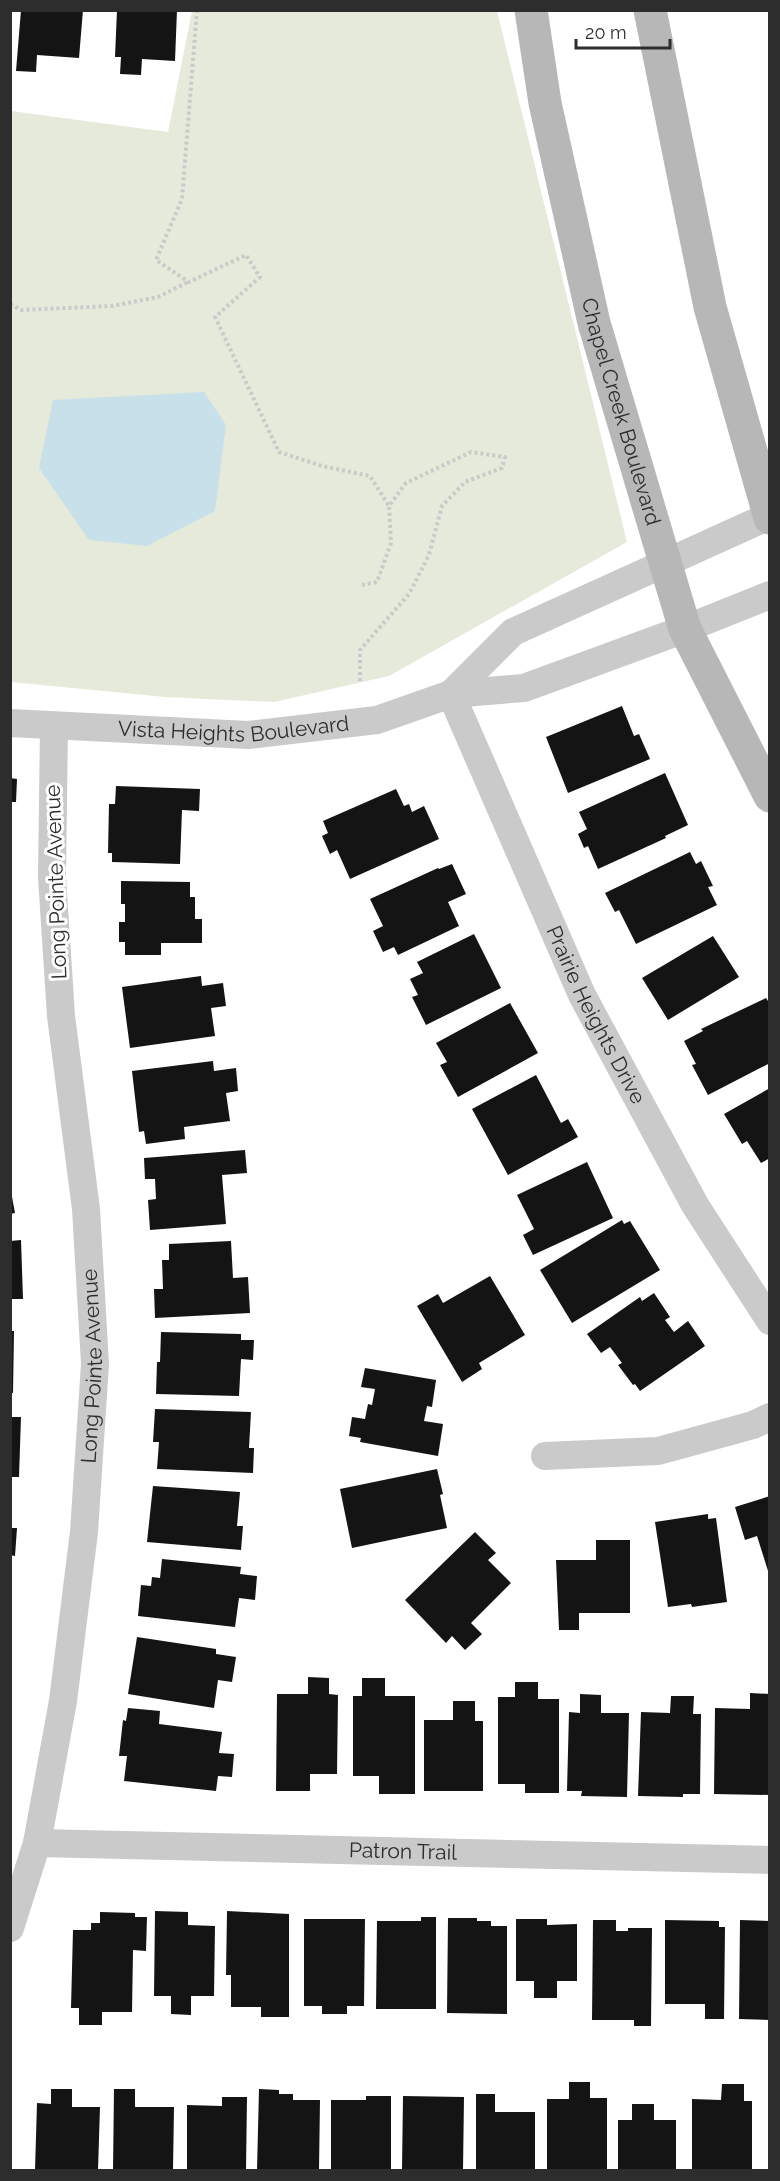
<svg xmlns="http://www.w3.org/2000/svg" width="780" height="2181" viewBox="0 0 780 2181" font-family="Raleway,sans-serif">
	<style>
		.green { fill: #e5eadb }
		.water { fill: #c8e0ea }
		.building { fill: #141414 }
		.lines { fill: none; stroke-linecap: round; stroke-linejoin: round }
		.path { stroke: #cacaca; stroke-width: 4; stroke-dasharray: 3 3; stroke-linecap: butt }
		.minor { stroke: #cacaca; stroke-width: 28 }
		.secondary { stroke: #b7b7b7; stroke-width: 33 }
		.labels { text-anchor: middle; stroke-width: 6; stroke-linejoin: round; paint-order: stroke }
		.street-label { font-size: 21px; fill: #2d2d2d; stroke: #fff }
	</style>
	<rect width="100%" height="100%" fill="#fff"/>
	<path class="green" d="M 192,11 L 497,11 L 627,542 L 389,676 L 274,702 L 165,697 L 11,682 L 11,111 L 168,132 Z"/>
	<path class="water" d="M 204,392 L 226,425 L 215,511 L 147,546 L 89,540 L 39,468 L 53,400 Z"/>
	<g class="building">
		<path d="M 21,10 L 83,10 L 79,58 L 37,55 L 36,72 L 16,71 Z"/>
		<path d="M 117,10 L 177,10 L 175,61 L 142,59 L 141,75 L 120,74 L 121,57 L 115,57 Z"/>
		<path d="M 622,706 L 634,736 L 639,734 L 650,759 L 568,793 L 546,737 Z"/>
		<path d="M 665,773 L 688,825 L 665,836 L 666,838 L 598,869 L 588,846 L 584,848 L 578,834 L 587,829 L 579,812 Z"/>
		<path d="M 10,778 L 17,779 L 16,802 L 10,802 Z"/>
		<path d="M 116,786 L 200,789 L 199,811 L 182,810 L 180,864 L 112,862 L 112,853 L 108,853 L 109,804 L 115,804 Z"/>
		<path d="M 396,789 L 404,806 L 409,804 L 412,812 L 424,806 L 439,839 L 350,879 L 337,850 L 330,854 L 322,836 L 328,833 L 323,821 Z"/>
		<path d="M 690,852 L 696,864 L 701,861 L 713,886 L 708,887 L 717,905 L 636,944 L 619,910 L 615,912 L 605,893 Z"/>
		<path d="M 452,864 L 466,894 L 448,902 L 459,926 L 398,955 L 394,947 L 383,952 L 373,931 L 383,926 L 370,899 L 438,868 L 439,869 Z"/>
		<path d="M 121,881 L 190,882 L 190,897 L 195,897 L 195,919 L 202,919 L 202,943 L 161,943 L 161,955 L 125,955 L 125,942 L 119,942 L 119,922 L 125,922 L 125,904 L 121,904 Z"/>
		<path d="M 474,934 L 501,988 L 426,1025 L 412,997 L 418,995 L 410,979 L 423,973 L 417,962 Z"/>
		<path d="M 713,936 L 739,977 L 668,1020 L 642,978 Z"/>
		<path d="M 201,976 L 202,986 L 223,983 L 226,1006 L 211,1008 L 215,1036 L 130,1048 L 122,987 Z"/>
		<path d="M 766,998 L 770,1004 L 770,1063 L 708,1095 L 692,1065 L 696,1064 L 684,1041 L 703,1031 L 701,1029 Z"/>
		<path d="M 510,1003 L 538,1053 L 458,1097 L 440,1065 L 447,1062 L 436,1043 Z"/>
		<path d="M 213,1061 L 214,1071 L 236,1068 L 238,1091 L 226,1093 L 230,1121 L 184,1127 L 185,1139 L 146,1144 L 144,1131 L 139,1132 L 132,1071 Z"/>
		<path d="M 536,1075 L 561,1123 L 568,1119 L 578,1137 L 508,1175 L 472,1109 Z"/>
		<path d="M 770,1088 L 770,1158 L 761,1163 L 747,1141 L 742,1144 L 724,1114 Z"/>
		<path d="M 245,1150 L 247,1173 L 222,1175 L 226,1224 L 150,1230 L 148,1200 L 156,1199 L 155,1179 L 145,1179 L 144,1158 Z"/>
		<path d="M 587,1162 L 613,1218 L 533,1255 L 523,1235 L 534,1229 L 517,1195 Z"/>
		<path d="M 10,1186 L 15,1213 L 10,1214 Z"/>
		<path d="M 622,1220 L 624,1224 L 630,1221 L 660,1270 L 572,1323 L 540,1270 Z"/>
		<path d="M 21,1240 L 23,1299 L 10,1299 L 10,1241 Z"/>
		<path d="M 231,1241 L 233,1278 L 248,1277 L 250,1313 L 155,1318 L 154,1289 L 163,1289 L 162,1260 L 169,1260 L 169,1244 Z"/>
		<path d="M 490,1276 L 525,1335 L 479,1363 L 482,1369 L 462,1382 L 417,1306 L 438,1294 L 443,1303 Z"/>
		<path d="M 654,1293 L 670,1317 L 665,1320 L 674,1332 L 688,1321 L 705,1346 L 640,1391 L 635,1384 L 633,1385 L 618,1365 L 622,1363 L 610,1347 L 601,1353 L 587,1334 L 640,1297 L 642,1301 Z"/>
		<path d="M 10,1331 L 14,1331 L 13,1393 L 10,1393 Z"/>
		<path d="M 161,1332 L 241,1334 L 241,1340 L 254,1340 L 253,1360 L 241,1359 L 239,1396 L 156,1394 L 157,1362 L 160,1362 Z"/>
		<path d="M 365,1368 L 436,1380 L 432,1407 L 427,1406 L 424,1421 L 443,1424 L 438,1456 L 360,1442 L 361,1438 L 349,1436 L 352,1417 L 365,1419 L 368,1404 L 372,1405 L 375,1389 L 361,1387 Z"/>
		<path d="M 155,1409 L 251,1412 L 249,1448 L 254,1448 L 253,1473 L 157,1469 L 159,1442 L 153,1442 Z"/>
		<path d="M 10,1417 L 21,1417 L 19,1477 L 10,1477 Z"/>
		<path d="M 437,1469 L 443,1494 L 440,1495 L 447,1528 L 352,1548 L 340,1489 Z"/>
		<path d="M 153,1486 L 240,1492 L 237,1526 L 243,1526 L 241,1550 L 147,1542 Z"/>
		<path d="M 770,1496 L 770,1574 L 769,1574 L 757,1536 L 745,1540 L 735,1507 Z"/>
		<path d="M 708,1514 L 708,1519 L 716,1518 L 727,1602 L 692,1607 L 691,1604 L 668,1607 L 655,1522 Z"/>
		<path d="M 10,1528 L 17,1528 L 15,1556 L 10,1555 Z"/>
		<path d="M 475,1532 L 496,1553 L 488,1560 L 511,1583 L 471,1623 L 482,1634 L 465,1650 L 452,1636 L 446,1643 L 405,1600 Z"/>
		<path d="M 596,1540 L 630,1540 L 630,1613 L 579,1613 L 579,1630 L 559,1630 L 556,1560 L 596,1560 Z"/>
		<path d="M 162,1559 L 241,1567 L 240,1574 L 257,1576 L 255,1600 L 239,1598 L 235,1627 L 138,1616 L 141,1585 L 151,1586 L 152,1577 L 160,1578 Z"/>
		<path d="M 137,1637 L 216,1649 L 216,1654 L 236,1657 L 232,1682 L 218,1680 L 214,1708 L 128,1694 Z"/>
		<path d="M 308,1677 L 329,1678 L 329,1694 L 338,1695 L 337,1774 L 310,1774 L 310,1791 L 276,1791 L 277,1694 L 308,1694 Z"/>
		<path d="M 362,1678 L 385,1678 L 385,1696 L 415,1696 L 415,1794 L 379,1794 L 379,1776 L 353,1776 L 353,1696 L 362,1696 Z"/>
		<path d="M 515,1682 L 538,1682 L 538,1699 L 559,1699 L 559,1793 L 525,1793 L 525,1784 L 498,1784 L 498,1697 L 515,1697 Z"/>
		<path d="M 750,1693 L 770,1694 L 770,1795 L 714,1794 L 715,1708 L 750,1709 Z"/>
		<path d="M 580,1694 L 601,1695 L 601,1713 L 629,1713 L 627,1797 L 581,1796 L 582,1791 L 567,1791 L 569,1712 L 580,1713 Z"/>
		<path d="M 671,1696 L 694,1696 L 693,1714 L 701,1714 L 700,1794 L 683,1794 L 683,1797 L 638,1796 L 641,1712 L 670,1713 Z"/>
		<path d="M 453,1701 L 475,1701 L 475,1721 L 483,1721 L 483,1791 L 424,1791 L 424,1720 L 453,1720 Z"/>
		<path d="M 128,1708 L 160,1711 L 159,1724 L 222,1732 L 219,1753 L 234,1754 L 232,1777 L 218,1776 L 216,1791 L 124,1781 L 127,1756 L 119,1756 L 123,1720 L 126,1721 Z"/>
		<path d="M 155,1911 L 188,1912 L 188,1925 L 215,1926 L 214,1996 L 191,1996 L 191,2015 L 171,2014 L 171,1996 L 154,1996 Z"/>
		<path d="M 227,1911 L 289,1914 L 289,2017 L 261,2017 L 261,2007 L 231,2007 L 231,1975 L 226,1975 Z"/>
		<path d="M 100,1912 L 135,1913 L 135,1917 L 147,1917 L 146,1951 L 133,1950 L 132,2012 L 102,2012 L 102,2025 L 79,2025 L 79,2008 L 71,2008 L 73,1930 L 91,1930 L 91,1923 L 100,1923 Z"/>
		<path d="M 421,1917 L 436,1917 L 436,2009 L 376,2009 L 377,1921 L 421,1921 Z"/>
		<path d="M 448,1918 L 477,1918 L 477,1921 L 491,1921 L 491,1926 L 507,1926 L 507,2014 L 447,2013 Z"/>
		<path d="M 304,1919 L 365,1919 L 364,2006 L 347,2006 L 347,2014 L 322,2014 L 322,2006 L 304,2006 Z"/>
		<path d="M 516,1919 L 547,1919 L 547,1925 L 577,1924 L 577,1981 L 557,1981 L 557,1998 L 534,1998 L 534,1981 L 516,1981 Z"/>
		<path d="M 593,1920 L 616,1920 L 616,1931 L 628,1931 L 628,1928 L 652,1928 L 651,2026 L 634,2026 L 634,2020 L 592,2020 Z"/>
		<path d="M 665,1920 L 719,1921 L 719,1927 L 725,1927 L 724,2019 L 705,2019 L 705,2004 L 665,2004 Z"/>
		<path d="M 740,1920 L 770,1921 L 770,2020 L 739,2019 Z"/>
		<path d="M 569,2082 L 590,2082 L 590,2098 L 607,2098 L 607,2170 L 547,2170 L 547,2099 L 569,2099 Z"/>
		<path d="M 722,2084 L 744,2084 L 744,2101 L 752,2101 L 752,2170 L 692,2170 L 692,2099 L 721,2100 Z"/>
		<path d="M 51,2089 L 72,2089 L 72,2107 L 100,2107 L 98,2170 L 35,2170 L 37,2103 L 51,2104 Z"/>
		<path d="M 114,2089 L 135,2089 L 135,2107 L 174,2107 L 173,2170 L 113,2170 Z"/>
		<path d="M 259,2089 L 279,2090 L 279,2094 L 293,2094 L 293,2100 L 320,2100 L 319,2170 L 257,2170 Z"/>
		<path d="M 476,2094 L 495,2094 L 495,2112 L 535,2112 L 535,2170 L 476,2170 Z"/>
		<path d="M 366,2096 L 391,2096 L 391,2170 L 331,2170 L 331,2100 L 366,2100 Z"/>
		<path d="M 403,2096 L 464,2097 L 463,2170 L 402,2170 Z"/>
		<path d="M 222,2097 L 247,2097 L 246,2170 L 187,2170 L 187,2105 L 222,2106 Z"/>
		<path d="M 632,2104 L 654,2104 L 654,2120 L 676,2120 L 676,2170 L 618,2170 L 618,2120 L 632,2120 Z"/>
	</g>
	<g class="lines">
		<g class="path">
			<path d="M 197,10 L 182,199 L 156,260 L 189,282 L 246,255 L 260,277 L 215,317 L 279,452 L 322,466 L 370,476 L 389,506"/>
			<path d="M 10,304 L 21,310 L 112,306 L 158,297 L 188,282"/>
			<path d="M 360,681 L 360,650 L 409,594 L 429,555 L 442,506 L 465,482 L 502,468 L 505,457 L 471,452 L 406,483 L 389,506 L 391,543 L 377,582 L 362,585"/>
		</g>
		<g class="minor">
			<path id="s1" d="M 451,694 L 582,995 L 695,1205 L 770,1321"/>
			<path d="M 451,694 L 513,632 L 769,516"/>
			<path id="s2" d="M 10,723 L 248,735 L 377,720 L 451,694 L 524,688 L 685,629 L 770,595"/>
			<path d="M 545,1456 L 658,1451 L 753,1425 L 770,1417"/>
			<path id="s3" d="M 37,1843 L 770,1860"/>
			<path id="s4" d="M 10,1928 L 37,1843 L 63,1701 L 84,1532 L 95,1364 L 86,1209 L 61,1016 L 52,877 L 54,726"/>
		</g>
		<g class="secondary">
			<path id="s5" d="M 531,10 L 545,103 L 594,323 L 665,562 L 685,629 L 770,796"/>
			<path d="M 650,10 L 710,307 L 770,518"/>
		</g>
	</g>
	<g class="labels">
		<g class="street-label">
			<text dy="7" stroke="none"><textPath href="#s5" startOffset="412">Chapel Creek Boulevard</textPath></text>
			<text dy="7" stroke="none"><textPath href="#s2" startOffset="224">Vista Heights Boulevard</textPath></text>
			<text transform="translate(56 882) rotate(-92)" y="7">Long Pointe Avenue</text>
			<text dy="7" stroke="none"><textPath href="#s1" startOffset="352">Prairie Heights Drive</textPath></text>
			<text dy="7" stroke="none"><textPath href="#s4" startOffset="570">Long Pointe Avenue</textPath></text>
			<text dy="7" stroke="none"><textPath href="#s3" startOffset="366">Patron Trail</textPath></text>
		</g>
	</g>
	<rect width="780" height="2181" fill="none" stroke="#2d2d2d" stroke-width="24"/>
	<path d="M576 39v9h94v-9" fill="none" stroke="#2d2d2d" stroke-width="3"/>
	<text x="585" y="39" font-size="18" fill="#2d2d2d" stroke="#ffffff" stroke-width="4.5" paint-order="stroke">20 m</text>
</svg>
